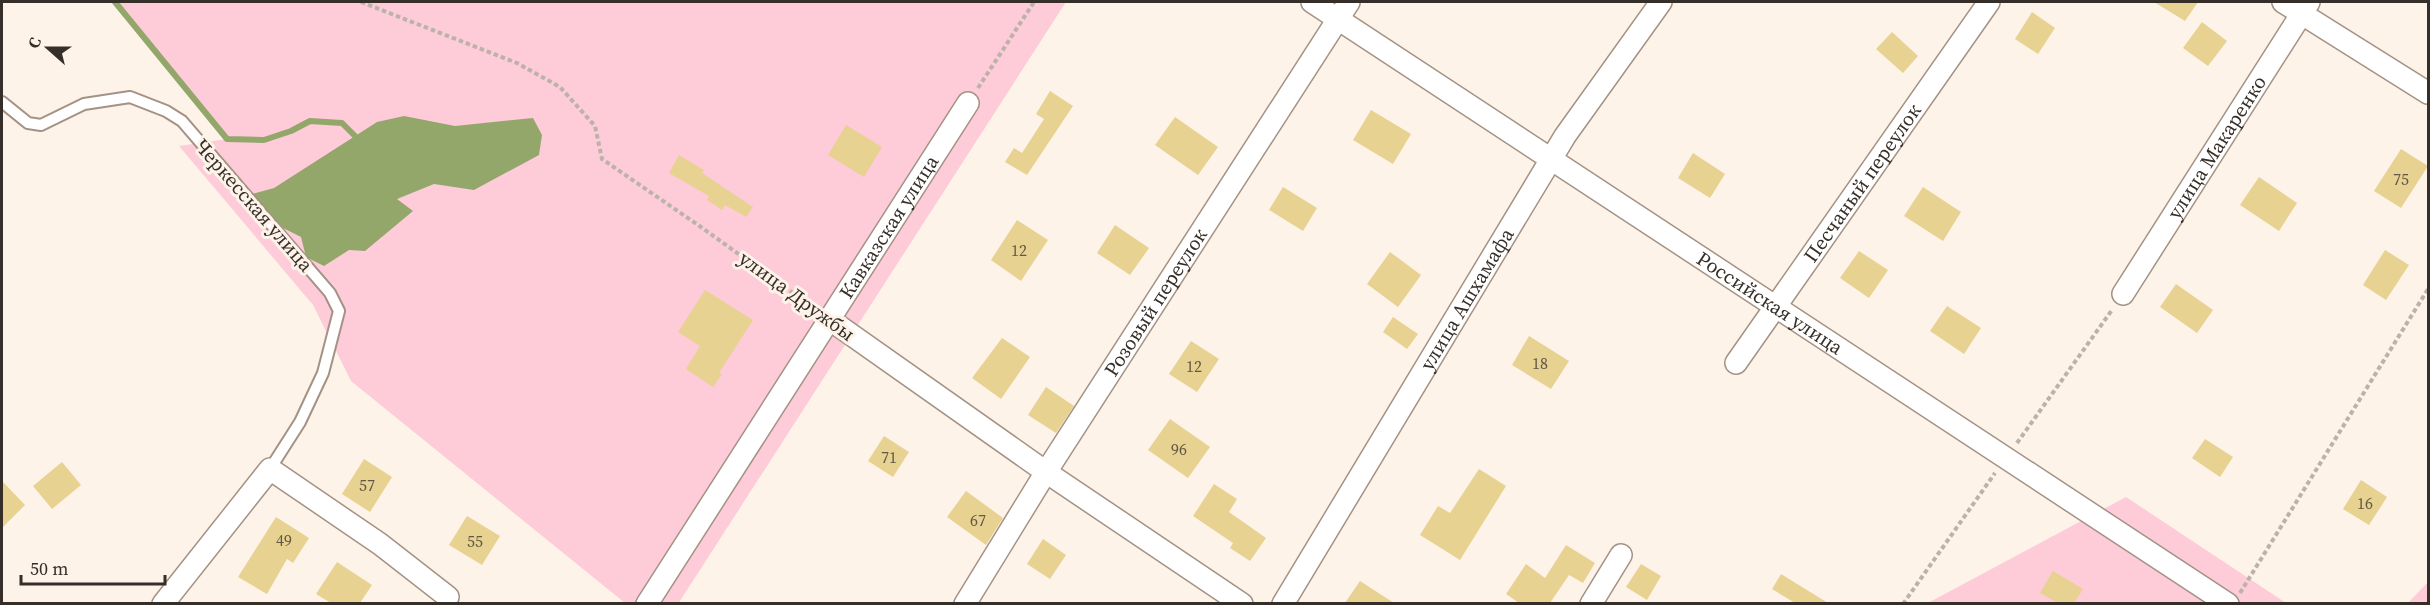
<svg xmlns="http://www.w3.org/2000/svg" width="2430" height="605" viewBox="0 0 2430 605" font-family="'Source Serif 4',serif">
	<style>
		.green { fill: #fecbd9 }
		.water { fill: #93a76b }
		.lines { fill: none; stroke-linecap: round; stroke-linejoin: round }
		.stream { stroke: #93a76b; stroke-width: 6 }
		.building { fill: #e7d292 }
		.lane-casing { stroke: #a49284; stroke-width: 14 }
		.street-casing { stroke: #a49284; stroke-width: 24 }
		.path { stroke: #bcb2aa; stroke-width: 4; stroke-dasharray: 4.5 3; stroke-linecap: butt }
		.lane { stroke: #fff; stroke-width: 10 }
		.street { stroke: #fff; stroke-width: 21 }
		.labels { text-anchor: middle; stroke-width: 6; stroke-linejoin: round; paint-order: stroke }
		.number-label { font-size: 16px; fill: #625843 }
		.street-label { font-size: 20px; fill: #362f29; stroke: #fef3e9 }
	</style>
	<rect width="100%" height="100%" fill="#fef3e9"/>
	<g class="green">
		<path d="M 115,2 L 1066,2 L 678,604 L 655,603 L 643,592 L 634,603 L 625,603 L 351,381 L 313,305 L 179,146 L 227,139 Z"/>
		<path d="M 2126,497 L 2286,603 L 1926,604 Z"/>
		<path d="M 2428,582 L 2428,603 L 2408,603 Z"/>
	</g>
	<path class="water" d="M 404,116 L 455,126 L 533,118 L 542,135 L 539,155 L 474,190 L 434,184 L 397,199 L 413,211 L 365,251 L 349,250 L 324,266 L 306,257 L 301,237 L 279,226 L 252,194 L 274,188 L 377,122 Z"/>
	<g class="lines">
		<path class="stream" d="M 115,2 L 227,139 L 264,140 L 291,131 L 310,121 L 342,123 L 355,136"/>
	</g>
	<g class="building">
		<path d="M 2154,2 L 2198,2 L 2185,21 Z"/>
		<path d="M 2032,12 L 2055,28 L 2038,54 L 2015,39 Z"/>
		<path d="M 2202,22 L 2227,41 L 2208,66 L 2183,48 Z"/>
		<path d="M 1892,32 L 1918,56 L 1903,73 L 1876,49 Z"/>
		<path d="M 1050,91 L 1073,106 L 1027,175 L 1005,162 L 1014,148 L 1022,153 L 1044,119 L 1036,114 Z"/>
		<path d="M 1371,110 L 1411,134 L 1393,164 L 1353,140 Z"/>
		<path d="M 1175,117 L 1218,147 L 1198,175 L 1155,145 Z"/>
		<path d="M 846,125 L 882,147 L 864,177 L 828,155 Z"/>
		<path d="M 2401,149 L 2428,166 L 2401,208 L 2374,191 Z"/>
		<path d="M 1693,153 L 1725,174 L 1710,198 L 1678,178 Z"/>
		<path d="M 679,155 L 704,170 L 702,173 L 753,207 L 746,217 L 725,205 L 722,210 L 707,200 L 709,196 L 669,173 Z"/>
		<path d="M 2259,177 L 2297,203 L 2279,231 L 2240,205 Z"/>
		<path d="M 1283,187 L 1317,208 L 1303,231 L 1269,210 Z"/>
		<path d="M 1923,187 L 1961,212 L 1943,241 L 1904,216 Z"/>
		<path d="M 1017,220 L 1048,240 L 1021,281 L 991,260 Z"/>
		<path d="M 1115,225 L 1149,248 L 1130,275 L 1097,253 Z"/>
		<path d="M 2385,250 L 2409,265 L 2386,300 L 2363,285 Z"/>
		<path d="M 1859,251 L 1888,270 L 1869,298 L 1840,278 Z"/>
		<path d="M 1390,252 L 1421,275 L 1398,307 L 1367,284 Z"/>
		<path d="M 2176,284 L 2213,310 L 2197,333 L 2160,307 Z"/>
		<path d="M 705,290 L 753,320 L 719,373 L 722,374 L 713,387 L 686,369 L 700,346 L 678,332 Z"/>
		<path d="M 1947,306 L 1981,328 L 1964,354 L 1930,331 Z"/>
		<path d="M 1393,317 L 1418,334 L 1407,349 L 1383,332 Z"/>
		<path d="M 1529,336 L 1569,361 L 1551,389 L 1512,365 Z"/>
		<path d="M 1002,338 L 1030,357 L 1001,399 L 972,378 Z"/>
		<path d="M 1191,341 L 1219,359 L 1197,392 L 1169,374 Z"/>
		<path d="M 1046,387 L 1074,406 L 1056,433 L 1028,415 Z"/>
		<path d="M 1170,419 L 1210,447 L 1188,478 L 1148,450 Z"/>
		<path d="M 884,436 L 909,452 L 893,477 L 868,461 Z"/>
		<path d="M 2205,439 L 2233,457 L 2220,477 L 2192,458 Z"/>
		<path d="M 364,459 L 392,477 L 370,512 L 342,494 Z"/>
		<path d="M 62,462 L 81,485 L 52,509 L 33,486 Z"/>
		<path d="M 1479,469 L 1506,486 L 1460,560 L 1420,535 L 1438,506 L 1450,513 Z"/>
		<path d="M 2361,480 L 2387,497 L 2369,525 L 2343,509 Z"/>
		<path d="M 2,481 L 25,505 L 2,528 Z"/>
		<path d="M 1214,484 L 1237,499 L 1229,512 L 1266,538 L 1250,561 L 1230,548 L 1233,543 L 1193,516 Z"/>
		<path d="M 966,491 L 1003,518 L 986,545 L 947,517 Z"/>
		<path d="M 467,516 L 500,536 L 482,565 L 449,545 Z"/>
		<path d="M 276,517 L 309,538 L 293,563 L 287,559 L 267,594 L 238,577 Z"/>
		<path d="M 1043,539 L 1066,555 L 1050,579 L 1027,564 Z"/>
		<path d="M 1566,545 L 1595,563 L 1583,583 L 1569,575 L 1550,603 L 1519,603 L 1506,594 L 1526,564 L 1545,578 Z"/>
		<path d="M 337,562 L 372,585 L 360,603 L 331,603 L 316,594 Z"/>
		<path d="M 1641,564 L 1661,576 L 1647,600 L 1626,587 Z"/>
		<path d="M 2053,571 L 2083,589 L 2074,603 L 2058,603 L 2040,593 Z"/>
		<path d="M 1781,574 L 1828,603 L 1795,603 L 1772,589 Z"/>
		<path d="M 1360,581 L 1394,603 L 1345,603 Z"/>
	</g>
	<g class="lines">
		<g class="lane-casing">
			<path id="lane" d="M 2,102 L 28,123 L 41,125 L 84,104 L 130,97 L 166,111 L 182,121 L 330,293 L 339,311 L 323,373 L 300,422 L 270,469"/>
		</g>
		<g class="street-casing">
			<g id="street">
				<path id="s1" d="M 1312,2 L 2228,604"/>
				<path d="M 2283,2 L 2428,93"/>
				<path id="s2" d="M 2123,294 L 2309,2"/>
				<path d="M 829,319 L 1046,472 L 1242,604"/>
				<path id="s3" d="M 1736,363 L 1989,2"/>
				<path d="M 163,604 L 270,469 L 380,544 L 448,597"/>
				<path id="s4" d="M 647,604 L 968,103"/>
				<path id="s5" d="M 965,604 L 1046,472 L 1349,2"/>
				<path id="s6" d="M 1283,604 L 1565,136 L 1661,2"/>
				<path d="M 1591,604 L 1621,555"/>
			</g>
		</g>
		<g class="path">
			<path d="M 361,2 L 517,63 L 560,87 L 595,126 L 602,159 L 701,227 L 815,309"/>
			<path d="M 978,88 L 1034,2"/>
			<path d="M 2017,443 L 2112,310"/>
			<path d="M 2240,593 L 2428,289"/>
			<path d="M 1903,604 L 1995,473"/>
		</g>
		<use href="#lane" class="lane"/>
		<use href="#street" class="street"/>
	</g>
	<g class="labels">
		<g class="number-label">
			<text x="2401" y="185">75</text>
			<text x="1019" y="256">12</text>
			<text x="1540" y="369">18</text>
			<text x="1194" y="372">12</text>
			<text x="1179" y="455">96</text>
			<text x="889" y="463">71</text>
			<text x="367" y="491">57</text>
			<text x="2365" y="509">16</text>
			<text x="978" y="526">67</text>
			<text x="284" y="546">49</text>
			<text x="475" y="547">55</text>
		</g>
		<g class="street-label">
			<text dy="7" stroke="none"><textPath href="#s2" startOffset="174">улица Макаренко</textPath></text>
			<text dy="7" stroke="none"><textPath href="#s3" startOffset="220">Песчаный переулок</textPath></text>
			<text transform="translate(254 205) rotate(49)" y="7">Черкесская улица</text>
			<text dy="7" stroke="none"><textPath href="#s4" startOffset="448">Кавказcкая улица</textPath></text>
			<text transform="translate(797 296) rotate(36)" y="7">улица Дружбы</text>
			<text dy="7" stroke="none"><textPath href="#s6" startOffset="356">улица Ашхамафа</textPath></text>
			<text dy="7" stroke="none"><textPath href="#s5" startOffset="357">Розовый переулок</textPath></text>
			<text dy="7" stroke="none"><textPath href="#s1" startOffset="548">Российская улица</textPath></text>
		</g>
	</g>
	<rect width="2430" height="605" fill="none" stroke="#362f29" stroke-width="6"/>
	<g transform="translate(48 48) rotate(291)" stroke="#fef3e9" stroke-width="4.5" paint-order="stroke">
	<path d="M0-4.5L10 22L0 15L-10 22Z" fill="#362f29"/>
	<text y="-9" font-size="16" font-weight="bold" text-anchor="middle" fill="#362f29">С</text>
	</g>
	<path d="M21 575v9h144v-9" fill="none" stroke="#362f29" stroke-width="3"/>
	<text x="30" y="575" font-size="18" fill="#362f29" stroke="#fef3e9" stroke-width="4.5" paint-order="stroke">50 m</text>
</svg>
